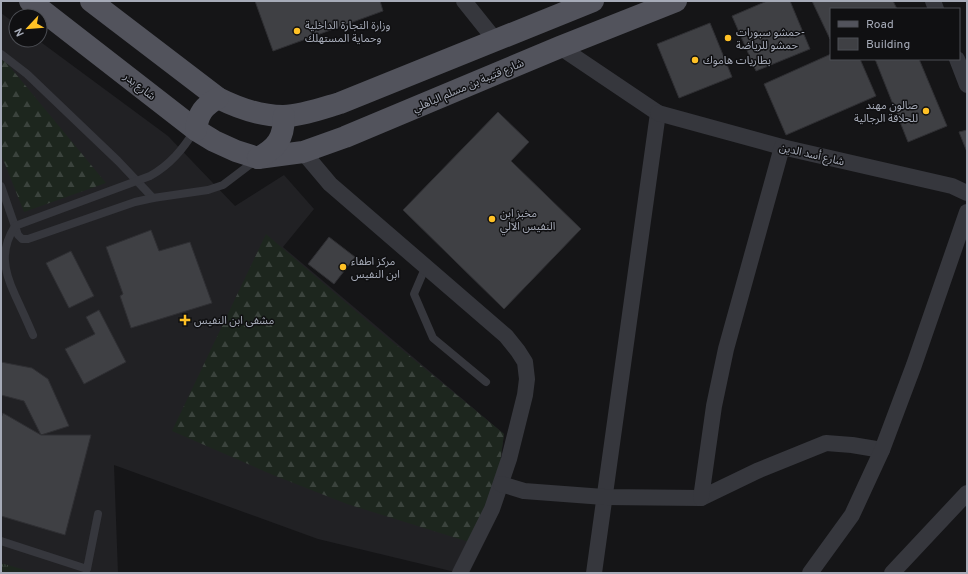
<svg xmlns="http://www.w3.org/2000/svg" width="968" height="574" viewBox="0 0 968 574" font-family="Overpass,'Noto Sans Arabic',sans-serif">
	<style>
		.built { fill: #212124 }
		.grass { fill: url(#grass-tufts) }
		.forest { fill: url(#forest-firs) }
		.building { fill: #3f4044; stroke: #2f2f33 }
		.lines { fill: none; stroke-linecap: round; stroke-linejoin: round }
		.lane { stroke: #36373d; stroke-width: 8 }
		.street { stroke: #36373d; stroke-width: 16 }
		.primary { stroke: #52535c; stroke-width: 22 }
		.poi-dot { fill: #ffc125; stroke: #101012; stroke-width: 1.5 }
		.labels { text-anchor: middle; stroke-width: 3; stroke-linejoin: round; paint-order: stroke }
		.poi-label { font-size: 11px; fill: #a6abb8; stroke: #101012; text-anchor: start }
		.street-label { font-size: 11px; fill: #a6abb8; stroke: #101012 }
	</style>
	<defs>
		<pattern id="grass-tufts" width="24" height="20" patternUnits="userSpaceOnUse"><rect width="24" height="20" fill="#1d261e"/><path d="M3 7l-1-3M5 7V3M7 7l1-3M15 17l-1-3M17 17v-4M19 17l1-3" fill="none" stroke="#3b433d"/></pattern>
		<pattern id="forest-firs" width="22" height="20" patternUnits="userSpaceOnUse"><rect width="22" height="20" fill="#1d261e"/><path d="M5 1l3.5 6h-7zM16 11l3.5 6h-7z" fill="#3b433d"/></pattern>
	</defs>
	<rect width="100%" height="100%" fill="#151517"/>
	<path class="built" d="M 1,13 L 16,24 L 16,40 L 38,40 L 168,136 L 235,206 L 284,175 L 314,209 L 283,247 L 504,434 L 498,479 L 455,572 L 318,539 L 114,465 L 118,573 L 1,573 Z"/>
	<path class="grass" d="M 1,563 L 35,573 L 1,573 Z"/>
	<g class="forest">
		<path d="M 1,56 L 106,183 L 24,212 L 1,154 Z"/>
		<path d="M 266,234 L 372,325 L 504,434 L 498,479 L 469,542 L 347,504 L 273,475 L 172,431 Z"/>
	</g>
	<g class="building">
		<path d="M 255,1 L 380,1 L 383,11 L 273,51 Z"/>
		<path d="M 767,1 L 790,1 L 810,49 L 756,71 L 732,16 Z"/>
		<path d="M 812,1 L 893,1 L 897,9 L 831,9 L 831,39 L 830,39 Z"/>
		<path d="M 710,23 L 732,77 L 679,98 L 657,44 Z"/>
		<path d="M 831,54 L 831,59 L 860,59 L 876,96 L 786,135 L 764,84 Z"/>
		<path d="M 875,59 L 919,59 L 947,126 L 908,142 Z"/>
		<path d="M 498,112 L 529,142 L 511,161 L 581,229 L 504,309 L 403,210 Z"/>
		<path d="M 967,130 L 967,152 L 959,132 Z"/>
		<path d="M 151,230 L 159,251 L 190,242 L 212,303 L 131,328 L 120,296 L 123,294 L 106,247 Z"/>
		<path d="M 329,237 L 355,257 L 334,284 L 308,264 Z"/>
		<path d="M 71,251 L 94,296 L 69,308 L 46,263 Z"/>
		<path d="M 99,310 L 126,362 L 84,384 L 65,349 L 95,334 L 86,317 Z"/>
		<path d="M 1,362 L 32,368 L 48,379 L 69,426 L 41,435 L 24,401 L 1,395 Z"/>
		<path d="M 3,413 L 41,435 L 91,435 L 65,535 L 1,516 L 1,418 Z"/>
	</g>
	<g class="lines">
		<g class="lane">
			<path d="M 1,54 L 27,74 L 118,161 L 153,198"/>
			<path d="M 1,186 L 18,235 L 22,239 L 28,239 L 135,202 L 153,198 L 208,190 L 223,185 L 256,160"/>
			<path d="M 426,266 L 414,294 L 433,338 L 486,382"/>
			<path d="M 33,335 C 27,321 21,308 15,295 C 3,269 0,250 15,226 L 150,176 C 170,165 183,149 195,130"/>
			<path d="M 1,541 L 87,569 L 98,514"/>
		</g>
		<g class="street">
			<path d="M 464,1 L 496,41"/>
			<path d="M 933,1 L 936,9"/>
			<path d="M 560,47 L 658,113 L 594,573"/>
			<path d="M 957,59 L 967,85"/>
			<path d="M 658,113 L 782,147 L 952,186 L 967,193"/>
			<path d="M 303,152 L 330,184 L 506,336 L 518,351 L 525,362 L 527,379 L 525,395 L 509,459 L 492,509 L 460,573"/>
			<path d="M 501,484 L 524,491 L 604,497 L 701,498 L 757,471 L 826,443 L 852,445 L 882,450"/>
			<path d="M 701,498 L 714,406 L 726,349 L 782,147"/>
			<path d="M 810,573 L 852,515 L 882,450 L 914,365 L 967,212"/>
			<path d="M 892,573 L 967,493"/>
		</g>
		<g class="primary">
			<path d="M 30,1 L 196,130 L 214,141 L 236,151 L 258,158 L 303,152 L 345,137 L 560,47 L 676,1"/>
			<path d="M 91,1 L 218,98 C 238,108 260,116 283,116 C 301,116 323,108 340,103 L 593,1"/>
			<path d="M 196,130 C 198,113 204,106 218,98"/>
			<path d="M 258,158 C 277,148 284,138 284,116"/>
		</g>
	</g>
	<g class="poi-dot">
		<circle cx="297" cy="31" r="4"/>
		<circle cx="728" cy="38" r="4"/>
		<circle cx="695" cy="60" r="4"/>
		<circle cx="926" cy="111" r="4"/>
		<circle cx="492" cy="219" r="4"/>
		<circle cx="343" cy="267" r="4"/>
		<path d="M183 314h4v4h4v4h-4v4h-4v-4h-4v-4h4z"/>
	</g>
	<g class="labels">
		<g class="poi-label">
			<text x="305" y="29">وزارة التجارة الداخلية<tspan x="305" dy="13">وحماية المستهلك</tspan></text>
			<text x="736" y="36">حمشو سبورات-<tspan x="736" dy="13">حمشو للرياضة</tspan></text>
			<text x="703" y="64">بطاريات هاموك</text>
			<text x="918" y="109" text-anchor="end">صالون مهند<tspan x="918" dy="13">للحلاقة الرجالية</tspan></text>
			<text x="500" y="217">مخبز ابن<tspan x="500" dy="13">النفيس الآلي</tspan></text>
			<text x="351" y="265">مركز اطفاء<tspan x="351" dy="13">ابن النفيس</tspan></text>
			<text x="194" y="324">مشفى ابن النفيس</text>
		</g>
		<g class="street-label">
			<text transform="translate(468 85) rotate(-23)" y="4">شارع قتيبة بن مسلم الباهلي</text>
			<text transform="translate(140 86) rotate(38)" y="4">شارع بدر</text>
			<text transform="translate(812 154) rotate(13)" y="4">شارع أسد الدين</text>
		</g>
	</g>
	<rect width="968" height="574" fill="none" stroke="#a6abb8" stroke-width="4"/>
	<rect x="830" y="8" width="130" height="52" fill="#101012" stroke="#4c4e54"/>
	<rect x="838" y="21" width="20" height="6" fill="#52535c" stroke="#4c4e54"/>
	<text x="866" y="28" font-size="12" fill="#a6abb8">Road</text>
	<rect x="838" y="38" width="20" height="12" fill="#3f4044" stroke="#4c4e54"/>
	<text x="866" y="48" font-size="12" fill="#a6abb8">Building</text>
	<g transform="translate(28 28) rotate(244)"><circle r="19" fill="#101012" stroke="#4c4e54"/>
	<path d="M0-3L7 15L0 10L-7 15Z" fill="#ffc125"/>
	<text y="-6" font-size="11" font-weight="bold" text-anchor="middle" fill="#a6abb8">N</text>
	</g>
</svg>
